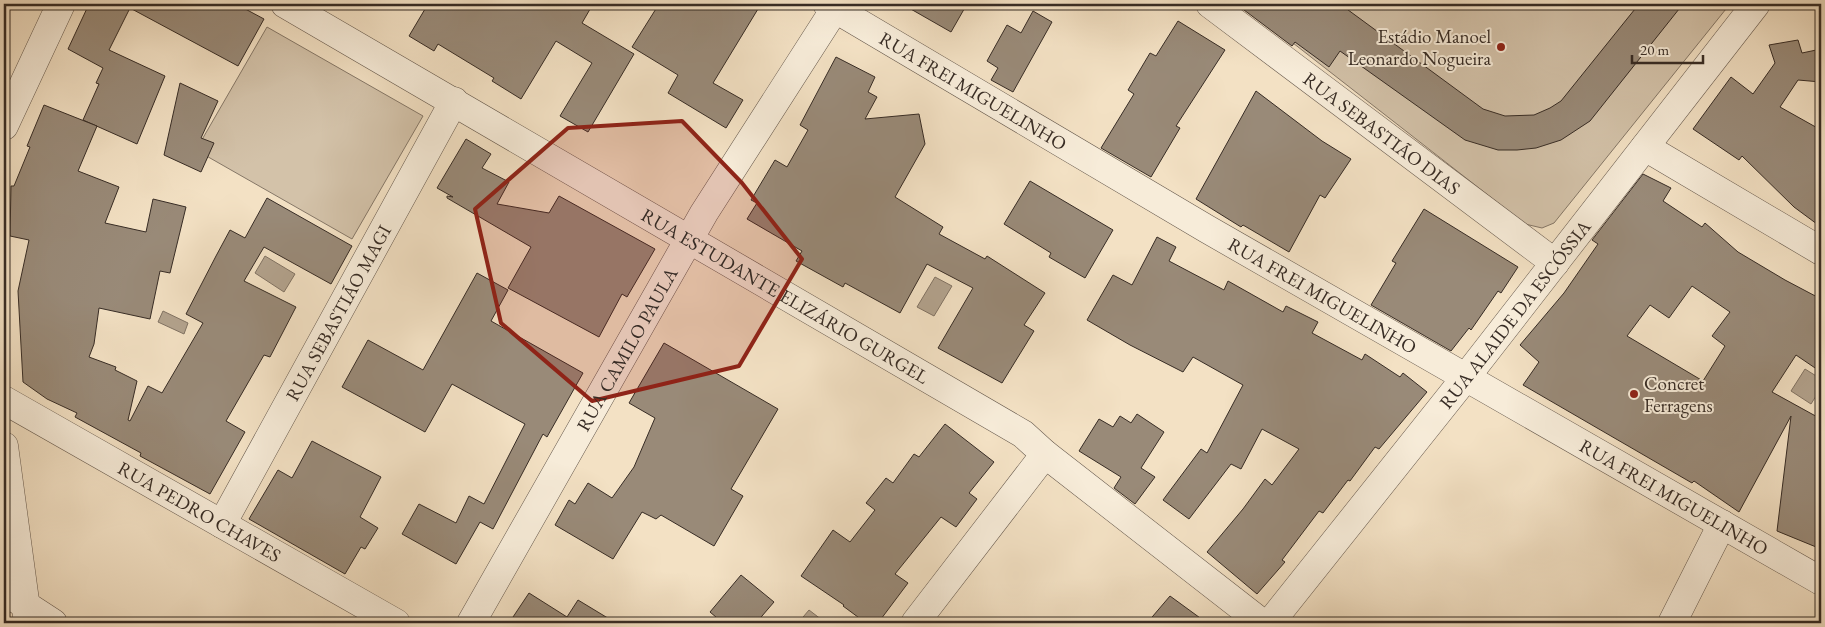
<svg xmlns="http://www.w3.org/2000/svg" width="1825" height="627" viewBox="0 0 1825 627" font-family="'EB Garamond',serif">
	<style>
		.green { fill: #d3c2a9; stroke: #857767 }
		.water { fill: #b3a38e; stroke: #817364 }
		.building { fill: #998a78; stroke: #372c25; fill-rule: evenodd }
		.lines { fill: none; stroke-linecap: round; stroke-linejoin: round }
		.minor-casing { stroke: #66594d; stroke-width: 29 }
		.minor { stroke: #f7ecd9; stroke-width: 28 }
		.marked { fill: #8f2418; fill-opacity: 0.2; stroke: #8f2418; stroke-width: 4; stroke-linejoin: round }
		.poi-dot { fill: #8f2418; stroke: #f7ecd9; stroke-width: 2 }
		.labels { text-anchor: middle; stroke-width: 4; stroke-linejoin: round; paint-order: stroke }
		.poi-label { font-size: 19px; fill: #372c25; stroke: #f7ecd9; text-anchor: end }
		.street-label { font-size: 19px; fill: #372c25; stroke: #f7ecd9 }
	</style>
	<rect width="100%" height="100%" fill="#f3e1c4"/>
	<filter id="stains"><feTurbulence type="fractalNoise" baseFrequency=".004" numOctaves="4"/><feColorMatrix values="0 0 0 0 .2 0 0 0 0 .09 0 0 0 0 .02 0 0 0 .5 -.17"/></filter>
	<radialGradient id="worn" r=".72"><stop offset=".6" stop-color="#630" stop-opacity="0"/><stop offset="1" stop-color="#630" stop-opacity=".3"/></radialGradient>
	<g class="green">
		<path d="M 1243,4 L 1730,4 L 1554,223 L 1542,228 L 1525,224 Z"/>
		<path d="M 267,27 L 423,116 L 352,239 L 196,150 Z"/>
	</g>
	<g class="water">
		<path d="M 265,256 L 295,274 L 284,292 L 255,273 Z"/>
		<path d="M 935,277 L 952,286 L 934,316 L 917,307 Z"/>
		<path d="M 163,311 L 188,323 L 184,334 L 158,322 Z"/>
		<path d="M 1805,369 L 1821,379 L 1821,388 L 1811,404 L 1791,391 Z"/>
		<path d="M 809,610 L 826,623 L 798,623 Z"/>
	</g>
	<g class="building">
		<path d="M 89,4 L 236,4 L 264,19 L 238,66 L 130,8 L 109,50 L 165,76 L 137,144 L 83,120 L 99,84 L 96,83 L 103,68 L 68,49 Z"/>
		<path d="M 428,4 L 593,4 L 582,23 L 634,54 L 588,132 L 560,116 L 592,63 L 556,41 L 521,99 L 492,81 L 494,78 L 438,44 L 434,51 L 409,36 Z"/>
		<path d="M 659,4 L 761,4 L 713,83 L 743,100 L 726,128 L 668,93 L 678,75 L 632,47 Z"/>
		<path d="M 902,4 L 967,4 L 951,32 Z"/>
		<path d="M 1236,4 L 1340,4 L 1483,109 L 1505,116 L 1534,115 L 1550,108 L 1561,101 L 1639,4 L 1683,4 L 1590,121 L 1561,140 L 1536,148 L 1517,150 L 1498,150 L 1465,140 L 1340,51 L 1329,67 L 1295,42 L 1292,46 Z"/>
		<path d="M 1033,11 L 1052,22 L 1013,92 L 991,80 L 998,68 L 987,61 L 1007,25 L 1021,33 Z"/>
		<path d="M 1178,21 L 1225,50 L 1176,126 L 1180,128 L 1151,177 L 1101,148 L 1134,94 L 1128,90 L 1150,53 L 1156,56 Z"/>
		<path d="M 1798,40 L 1802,53 L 1821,49 L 1821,82 L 1798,80 L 1780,107 L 1821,130 L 1821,227 L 1794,207 L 1742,156 L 1739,160 L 1693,129 L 1731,77 L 1753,94 L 1775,63 L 1769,45 Z"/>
		<path d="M 836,57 L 875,77 L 868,92 L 877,97 L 865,119 L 919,114 L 925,144 L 895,197 L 943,227 L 939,234 L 985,259 L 987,256 L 1045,293 L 1024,325 L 1034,331 L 1002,383 L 938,348 L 973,288 L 927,264 L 900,313 L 845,283 L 843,287 L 796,261 L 802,251 L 747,219 L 757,203 L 751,200 L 775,160 L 787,167 L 808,130 L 800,125 Z"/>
		<path d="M 180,83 L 218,101 L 201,138 L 214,143 L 201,172 L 164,155 Z"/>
		<path d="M 1256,91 L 1322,141 L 1351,159 L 1325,198 L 1320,195 L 1289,252 L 1243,225 L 1241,227 L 1196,199 Z"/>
		<path d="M 44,105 L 97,126 L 78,171 L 119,187 L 105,223 L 146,232 L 153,199 L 186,207 L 170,273 L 160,271 L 150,319 L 99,308 L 94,344 L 89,357 L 116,367 L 115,370 L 137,381 L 128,420 L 130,421 L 148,386 L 162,393 L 203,323 L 186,314 L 216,256 L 230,230 L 245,238 L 267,198 L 352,246 L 331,284 L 264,247 L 244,281 L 296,307 L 270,357 L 264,355 L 226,421 L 245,432 L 210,494 L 140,456 L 141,453 L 75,417 L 77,413 L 47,399 L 23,382 L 18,291 L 29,240 L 10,236 L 11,186 L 14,186 L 30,147 L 27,146 Z"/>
		<path d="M 466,139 L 491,154 L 482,168 L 509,182 L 497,204 L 549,213 L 559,196 L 655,249 L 627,297 L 622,294 L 599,337 L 508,288 L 531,247 L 447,198 L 447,196 L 453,197 L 437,188 Z"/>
		<path d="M 1643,174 L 1671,188 L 1663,201 L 1702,227 L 1705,223 L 1738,252 L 1785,280 L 1821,299 L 1821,372 L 1796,355 L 1772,392 L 1821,419 L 1821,549 L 1777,531 L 1791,416 L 1739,512 L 1694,481 L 1692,483 L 1523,385 L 1539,362 L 1520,345 L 1564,293 L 1598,244 L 1592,240 ZM 1692,286 L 1730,312 L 1712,336 L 1725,346 L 1703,381 L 1627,336 L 1650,305 L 1669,318 Z"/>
		<path d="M 1030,181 L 1113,230 L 1085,278 L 1049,257 L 1051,253 L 1004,224 Z"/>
		<path d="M 1424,209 L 1518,267 L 1501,293 L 1498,291 L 1471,330 L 1469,328 L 1451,351 L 1371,305 L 1396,263 L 1392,261 Z"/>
		<path d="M 1157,237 L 1176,247 L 1169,261 L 1224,290 L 1228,281 L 1283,312 L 1286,306 L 1318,322 L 1312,333 L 1362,360 L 1365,354 L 1400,377 L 1403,373 L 1427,392 L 1379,449 L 1375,447 L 1350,481 L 1348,480 L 1323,513 L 1319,511 L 1282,560 L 1285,562 L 1257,594 L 1207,552 L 1243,509 L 1265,479 L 1272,485 L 1299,449 L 1262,429 L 1241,469 L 1231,464 L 1189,519 L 1163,500 L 1201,449 L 1207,453 L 1243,385 L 1193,357 L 1183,372 L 1130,345 L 1087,320 L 1113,275 L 1132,285 Z"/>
		<path d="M 477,273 L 508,290 L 491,321 L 583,373 L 547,437 L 543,434 L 493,529 L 480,522 L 456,564 L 402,534 L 419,504 L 456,523 L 469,496 L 484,504 L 525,424 L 452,384 L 425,432 L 342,387 L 368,340 L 423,370 Z"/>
		<path d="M 664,343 L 778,409 L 731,489 L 743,496 L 714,546 L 661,515 L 656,519 L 642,512 L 613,559 L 555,525 L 569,500 L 575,504 L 588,483 L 612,498 L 634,467 L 655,418 L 629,403 Z"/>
		<path d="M 1137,414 L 1164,432 L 1141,468 L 1155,477 L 1135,504 L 1114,488 L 1121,477 L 1079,451 L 1099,419 L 1113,427 L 1120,416 L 1131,423 Z"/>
		<path d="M 945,424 L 994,462 L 969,493 L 977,499 L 956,527 L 941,517 L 895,574 L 908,583 L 878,623 L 866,623 L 843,606 L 844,605 L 801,576 L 833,530 L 850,542 L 875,510 L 866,503 L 886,478 L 893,483 L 914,454 L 919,457 Z"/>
		<path d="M 312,441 L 381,477 L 360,517 L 378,528 L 365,549 L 361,547 L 345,574 L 249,519 L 278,470 L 292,478 Z"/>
		<path d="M 741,575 L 774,602 L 756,623 L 723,623 L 710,612 Z"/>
		<path d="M 529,593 L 567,617 L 578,600 L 616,623 L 509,623 Z"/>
		<path d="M 1170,596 L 1207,623 L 1147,623 Z"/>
	</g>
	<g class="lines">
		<g class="minor-casing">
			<g id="minor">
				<path id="s1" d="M 285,4 L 1023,434 L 1045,454 L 1262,623"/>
				<path id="s2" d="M 827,4 L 1207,229 L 1821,581"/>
				<path id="s3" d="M 1210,4 L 1555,263"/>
				<path d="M 4,126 L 61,4"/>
				<path d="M 1645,147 L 1821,251"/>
				<path id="s4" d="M 4,400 L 396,623"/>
				<path d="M 4,446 L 28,623"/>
				<path id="s5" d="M 222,524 L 454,101"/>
				<path d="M 4,591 L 53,623"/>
				<path id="s6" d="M 471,623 L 704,213 L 838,4"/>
				<path d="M 915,623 L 1045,454"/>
				<path id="s7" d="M 1270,623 L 1466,377 L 1756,4"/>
				<path d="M 1672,623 L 1722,524"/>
			</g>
		</g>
		<use href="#minor" class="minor"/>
	</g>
	<path class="marked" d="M 682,121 L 742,183 L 802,259 L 739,366 L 592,401 L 501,323 L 475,209 L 568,128 Z"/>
	<g class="poi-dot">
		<circle cx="1501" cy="47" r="5"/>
		<circle cx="1634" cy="394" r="5"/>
	</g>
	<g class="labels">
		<g class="poi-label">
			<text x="1491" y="43">Estádio Manoel<tspan x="1491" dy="22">Leonardo Nogueira</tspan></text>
			<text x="1644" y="390" text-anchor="start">Concret<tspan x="1644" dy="22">Ferragens</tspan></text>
		</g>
		<g class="street-label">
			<text dy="7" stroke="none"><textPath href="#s2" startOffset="170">RUA FREI MIGUELINHO</textPath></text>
			<text dy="7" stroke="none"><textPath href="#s3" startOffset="215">RUA SEBASTIÃO DIAS</textPath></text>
			<text dy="7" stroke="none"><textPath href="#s2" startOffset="575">RUA FREI MIGUELINHO</textPath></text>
			<text dy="7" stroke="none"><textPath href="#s1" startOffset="579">RUA ESTUDANTE ELIZÁRIO GURGEL</textPath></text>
			<text dy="7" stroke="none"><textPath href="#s5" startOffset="241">RUA SEBASTIÃO MAGI</textPath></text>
			<text dy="7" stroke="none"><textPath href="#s7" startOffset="394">RUA ALAIDE DA ESCÓSSIA</textPath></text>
			<text dy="7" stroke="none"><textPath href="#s6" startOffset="315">RUA CAMILO PAULA</textPath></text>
			<text dy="7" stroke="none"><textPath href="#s2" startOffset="980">RUA FREI MIGUELINHO</textPath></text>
			<text dy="7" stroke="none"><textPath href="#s4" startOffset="225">RUA PEDRO CHAVES</textPath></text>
		</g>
	</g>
	<rect width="1825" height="627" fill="none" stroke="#f3e1c4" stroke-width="20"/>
	<rect x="5" y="5" width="1815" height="617" fill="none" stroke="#372c25" stroke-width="2.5"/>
	<rect x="10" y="10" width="1805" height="607" fill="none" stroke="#372c25"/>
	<path d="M1632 55v8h71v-8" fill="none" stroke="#372c25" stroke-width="2.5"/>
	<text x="1640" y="55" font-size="15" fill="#372c25" stroke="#f7ecd9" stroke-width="4" paint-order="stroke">20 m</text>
	<rect width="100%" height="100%" filter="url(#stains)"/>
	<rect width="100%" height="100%" fill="url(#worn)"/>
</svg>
